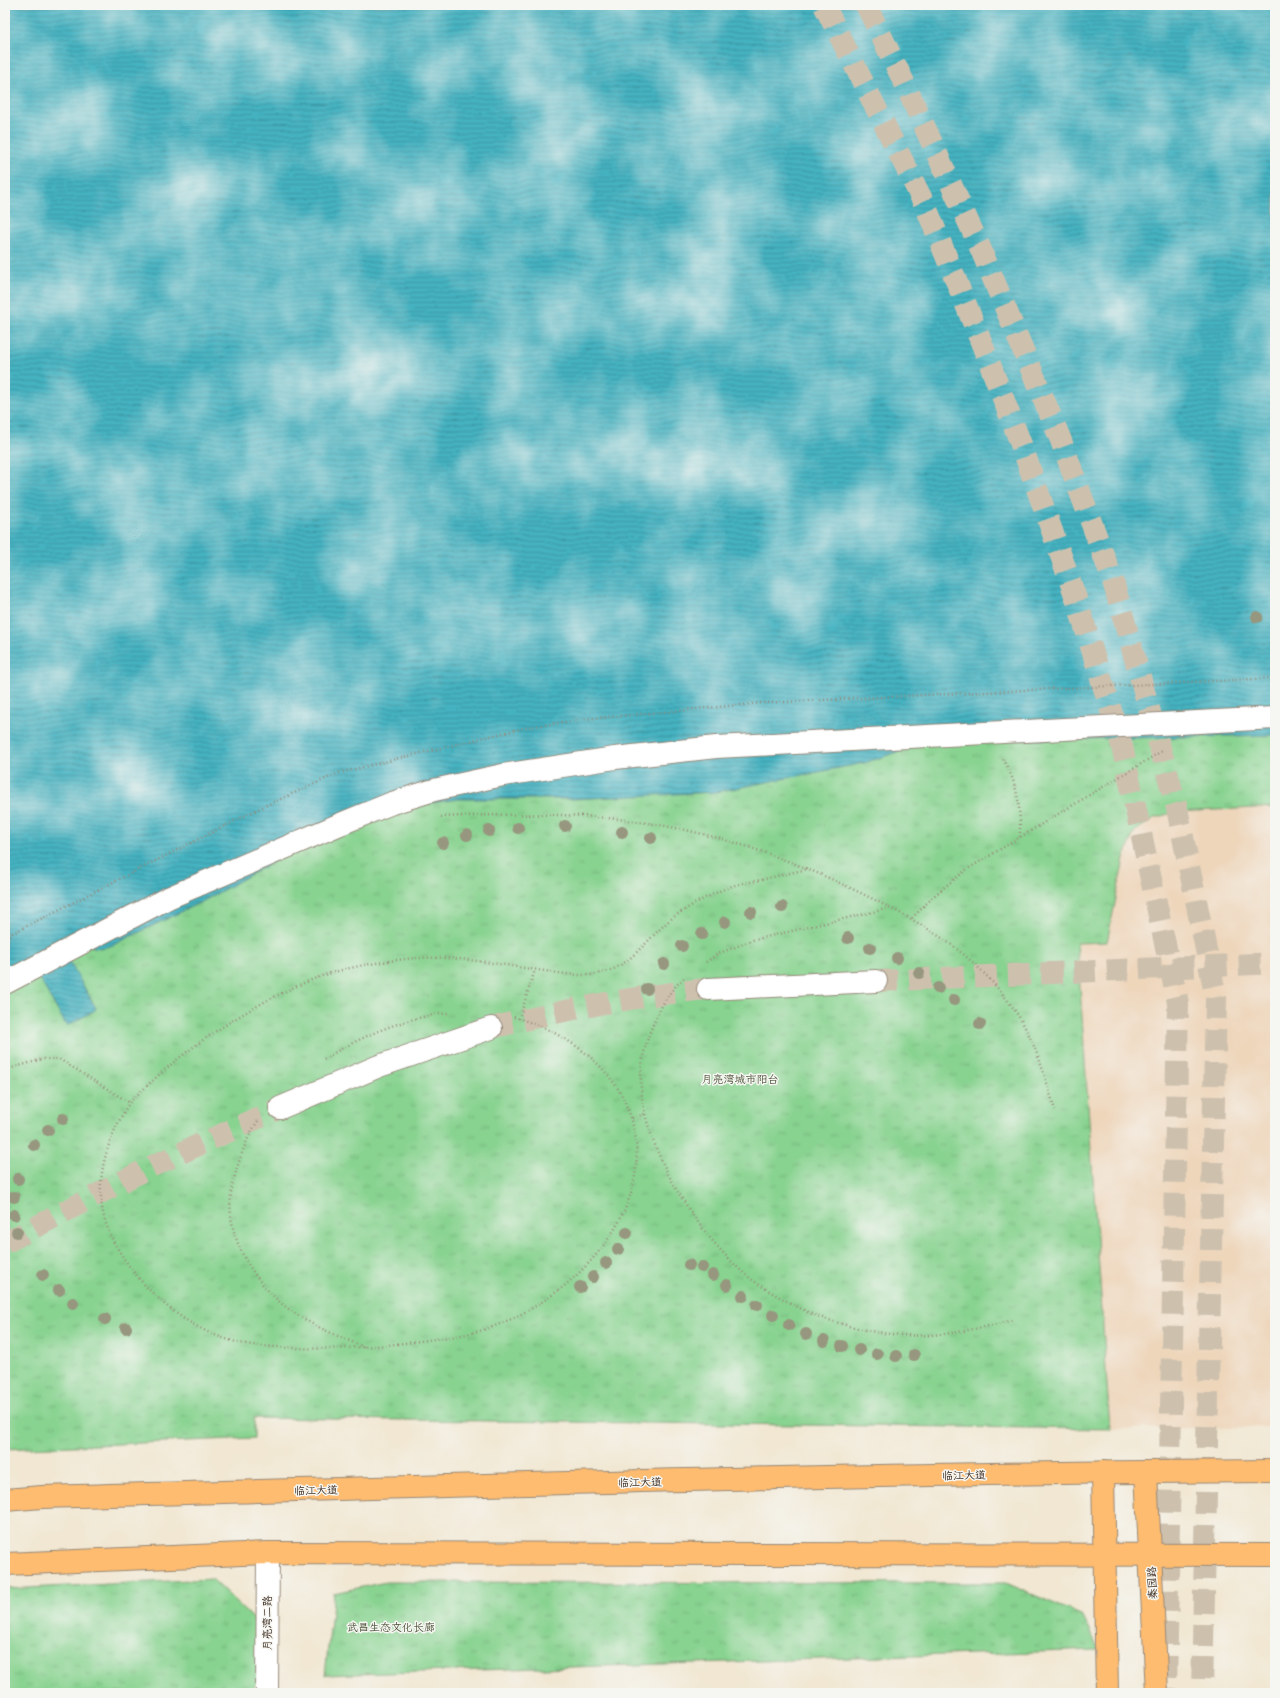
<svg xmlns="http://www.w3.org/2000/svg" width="1280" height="1698" viewBox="0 0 1280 1698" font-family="Delius,'LXGW WenKai TC',sans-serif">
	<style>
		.built { fill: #eed6bb }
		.park { fill: url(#park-tufts); stroke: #627e57 }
		.water { fill: url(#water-rules); stroke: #406e70 }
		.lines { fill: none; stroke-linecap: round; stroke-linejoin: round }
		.minor-tunnel { stroke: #cdc1ae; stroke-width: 22; stroke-dasharray: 22 11; stroke-linecap: butt }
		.major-tunnel { stroke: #cdc1ae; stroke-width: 22; stroke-dasharray: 22 11; stroke-linecap: butt }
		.minor-casing { stroke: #968878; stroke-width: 24 }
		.major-casing { stroke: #968878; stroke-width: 24 }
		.path { stroke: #968878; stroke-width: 2.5; stroke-dasharray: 1 3; stroke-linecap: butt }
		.minor { stroke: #fff; stroke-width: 22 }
		.major { stroke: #febc70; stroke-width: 22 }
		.tree { fill: #97967e }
		.labels { text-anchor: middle; stroke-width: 3; stroke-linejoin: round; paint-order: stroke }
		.park-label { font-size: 11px; fill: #4e543a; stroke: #f6f6f2 }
		.street-label { font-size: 11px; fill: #3b2a1e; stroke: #f6f6f2 }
	</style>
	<defs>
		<pattern id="park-tufts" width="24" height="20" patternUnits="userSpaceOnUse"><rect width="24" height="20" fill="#88d390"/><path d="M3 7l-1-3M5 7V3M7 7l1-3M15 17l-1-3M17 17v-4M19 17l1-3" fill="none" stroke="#76b57c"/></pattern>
		<pattern id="water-rules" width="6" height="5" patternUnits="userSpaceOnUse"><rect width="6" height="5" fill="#44b2c1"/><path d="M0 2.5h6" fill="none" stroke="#3a919c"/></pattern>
	</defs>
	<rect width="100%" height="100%" fill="#f6f6f2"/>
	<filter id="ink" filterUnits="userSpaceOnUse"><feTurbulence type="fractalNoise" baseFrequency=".025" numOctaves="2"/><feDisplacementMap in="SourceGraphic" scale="8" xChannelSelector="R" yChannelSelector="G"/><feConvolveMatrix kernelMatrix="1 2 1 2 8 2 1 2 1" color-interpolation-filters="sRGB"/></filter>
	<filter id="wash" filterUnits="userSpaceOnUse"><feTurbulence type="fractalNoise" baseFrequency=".012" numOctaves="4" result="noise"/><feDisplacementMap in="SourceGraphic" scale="16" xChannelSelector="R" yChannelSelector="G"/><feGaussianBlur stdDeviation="0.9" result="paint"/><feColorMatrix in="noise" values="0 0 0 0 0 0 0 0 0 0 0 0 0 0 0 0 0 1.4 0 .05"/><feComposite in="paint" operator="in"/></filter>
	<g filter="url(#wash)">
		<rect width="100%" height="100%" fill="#f1e7d2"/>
		<path class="built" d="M 1275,807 L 1275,1427 L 1110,1429 L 1100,1324 L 1077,942 L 1107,942 L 1124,859 L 1134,832 L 1154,818 L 1176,813 Z"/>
		<g class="park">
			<path d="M 1275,707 L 1275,807 L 1176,812 L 1154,818 L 1134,832 L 1124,859 L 1107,942 L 1077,943 L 1110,1429 L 254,1418 L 254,1438 L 5,1449 L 5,962 L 86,919 L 338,805 Z"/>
			<path d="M 212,1579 L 256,1621 L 261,1680 L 248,1693 L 5,1693 L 5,1589 Z"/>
			<path d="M 386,1582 L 1006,1583 L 1083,1616 L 1099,1650 L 325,1675 L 334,1593 Z"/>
		</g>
		<path class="water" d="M 5,5 L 1275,5 L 1275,735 L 975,741 L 925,743 L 864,763 L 716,792 L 570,799 L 458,799 L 395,808 L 337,826 L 205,900 L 113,945 C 92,953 86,942 71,931 L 64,942 L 64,952 L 96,1008 L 95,1010 L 69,1025 L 66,1025 L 31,964 L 27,961 L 17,961 L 18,969 L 5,993 Z"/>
	</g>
	<g filter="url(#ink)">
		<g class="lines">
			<g class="minor-tunnel">
				<path d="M 876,981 L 1275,963"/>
				<path d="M 491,1028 C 563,1010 634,996 708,989"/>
				<path d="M 5,1243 L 148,1168 L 280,1108"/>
			</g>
			<g class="major-tunnel">
				<path d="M 824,5 L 926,207 L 980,339 L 1021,444 L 1076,598 L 1122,746 L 1178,1003 L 1166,1693"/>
				<path d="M 866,5 L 902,78 L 979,245 L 1060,438 L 1113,581 L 1177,808 L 1216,998 L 1202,1693"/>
			</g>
			<g class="minor-casing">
				<g id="minor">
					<path d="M 5,983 L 168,898 L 338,825 L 392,803 L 434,790 L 503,775 L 615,758 L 716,747 L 1275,718"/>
					<path d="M 708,989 L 876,981"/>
					<path d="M 280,1108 L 379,1066 L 491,1028"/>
					<path d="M 267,1693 L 268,1553"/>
				</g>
			</g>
			<g class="major-casing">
				<g id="major">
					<path d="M 1103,1472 L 1107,1693"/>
					<path d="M 1146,1472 L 1157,1693"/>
					<path d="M 5,1500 L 42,1497 C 453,1486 864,1473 1275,1471"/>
					<path d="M 5,1564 L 268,1553 L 1275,1555"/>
				</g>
			</g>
			<g class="path">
				<path d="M 1003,759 C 1019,787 1020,806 1020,837"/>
				<path d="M 441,817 C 507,814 574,812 640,822 C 721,833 799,862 871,898 C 929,927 971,951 1011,1005 C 1034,1036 1044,1073 1055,1110"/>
				<path d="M 912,918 L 936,894 L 966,870 L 1162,751"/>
				<path d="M 5,937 L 258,809 L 339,773 L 523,728 L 586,719 L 762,703 L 1275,678"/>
				<path d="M 706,962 L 717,954 L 753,940 L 890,908"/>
				<path d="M 684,978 C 669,990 659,1010 652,1027 C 644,1046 640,1068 641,1088 C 646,1153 697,1233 746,1275 C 761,1287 784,1300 802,1309 C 816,1317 833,1321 849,1326 C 910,1342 951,1336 1012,1320"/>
				<path d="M 514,1017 C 560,1030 609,1061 627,1107 C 666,1202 580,1293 497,1325 C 475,1334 451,1337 428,1340 C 378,1347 328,1351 278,1347 C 261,1346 243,1345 226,1339 C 182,1325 143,1290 119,1251 C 93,1210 97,1168 117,1125 C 121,1118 125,1109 130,1102 C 135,1096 143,1090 149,1084 C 194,1041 269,993 328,974 C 353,966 380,962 406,959 C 450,954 495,964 538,970 C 561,973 585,979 608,971 C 632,964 654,931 675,916 C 690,906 706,897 722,890 C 732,885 744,883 756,881 C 773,877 790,873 807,869"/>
				<path d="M 519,1019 L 535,970"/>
				<path d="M 324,1059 C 362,1036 404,1017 449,1013"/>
				<path d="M 5,1070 L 43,1059 L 59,1059 L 130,1103"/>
				<path d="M 632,1118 L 645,1114"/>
				<path d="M 258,1121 C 249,1134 244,1147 239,1162 C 236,1172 232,1184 231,1194 C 226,1238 253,1281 286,1307 C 309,1325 338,1336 364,1347"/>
			</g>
			<use href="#minor" class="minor"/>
			<use href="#major" class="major"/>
		</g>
		<g class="tree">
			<circle cx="1257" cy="617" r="6"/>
			<circle cx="565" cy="826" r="6"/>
			<circle cx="518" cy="828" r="6"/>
			<circle cx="489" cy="831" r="6"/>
			<circle cx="622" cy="832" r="6"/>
			<circle cx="467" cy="835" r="6"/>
			<circle cx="651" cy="838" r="6"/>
			<circle cx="443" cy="843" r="6"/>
			<circle cx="782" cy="907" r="6"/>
			<circle cx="751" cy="912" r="6"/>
			<circle cx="725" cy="922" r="6"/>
			<circle cx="702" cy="934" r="6"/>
			<circle cx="848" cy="938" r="6"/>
			<circle cx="682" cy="946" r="6"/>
			<circle cx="870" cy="948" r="6"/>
			<circle cx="897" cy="958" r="6"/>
			<circle cx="664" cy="964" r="6"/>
			<circle cx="919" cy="973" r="6"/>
			<circle cx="938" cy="988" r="6"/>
			<circle cx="647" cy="989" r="6"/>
			<circle cx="954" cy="1000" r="6"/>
			<circle cx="980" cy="1024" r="6"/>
			<circle cx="63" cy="1119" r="6"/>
			<circle cx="48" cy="1130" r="6"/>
			<circle cx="34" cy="1145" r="6"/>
			<circle cx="18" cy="1179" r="6"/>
			<circle cx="14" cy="1197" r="6"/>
			<circle cx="14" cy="1215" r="6"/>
			<circle cx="17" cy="1232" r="6"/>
			<circle cx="627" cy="1233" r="6"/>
			<circle cx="618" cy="1249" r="6"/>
			<circle cx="606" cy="1263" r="6"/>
			<circle cx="689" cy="1265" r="6"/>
			<circle cx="702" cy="1267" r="6"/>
			<circle cx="43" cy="1275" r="6"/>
			<circle cx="713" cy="1275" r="6"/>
			<circle cx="593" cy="1277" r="6"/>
			<circle cx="727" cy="1285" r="6"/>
			<circle cx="580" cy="1287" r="6"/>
			<circle cx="59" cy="1290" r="6"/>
			<circle cx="743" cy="1296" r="6"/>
			<circle cx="73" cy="1303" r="6"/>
			<circle cx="757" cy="1305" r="6"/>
			<circle cx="773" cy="1315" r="6"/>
			<circle cx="105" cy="1319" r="6"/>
			<circle cx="789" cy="1325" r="6"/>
			<circle cx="126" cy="1328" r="6"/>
			<circle cx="806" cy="1334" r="6"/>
			<circle cx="824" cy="1341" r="6"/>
			<circle cx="842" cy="1346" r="6"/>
			<circle cx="859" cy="1350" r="6"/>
			<circle cx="877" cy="1354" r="6"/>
			<circle cx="914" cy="1355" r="6"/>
			<circle cx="896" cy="1356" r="6"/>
		</g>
	</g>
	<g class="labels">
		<g class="park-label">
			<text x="740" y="1083">月亮湾城市阳台</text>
			<text x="391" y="1631">武昌生态文化长廊</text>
		</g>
		<g class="street-label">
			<text transform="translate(964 1475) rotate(-1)" y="4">临江大道</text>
			<text transform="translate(640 1482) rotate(-1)" y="4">临江大道</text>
			<text transform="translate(316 1490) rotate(-1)" y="4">临江大道</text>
			<text transform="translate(1152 1583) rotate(-93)" y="4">秦园路</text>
			<text transform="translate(267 1623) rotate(-90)" y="4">月亮湾二路</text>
		</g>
	</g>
	<rect width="1280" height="1698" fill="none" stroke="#f6f6f2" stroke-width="20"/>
</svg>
